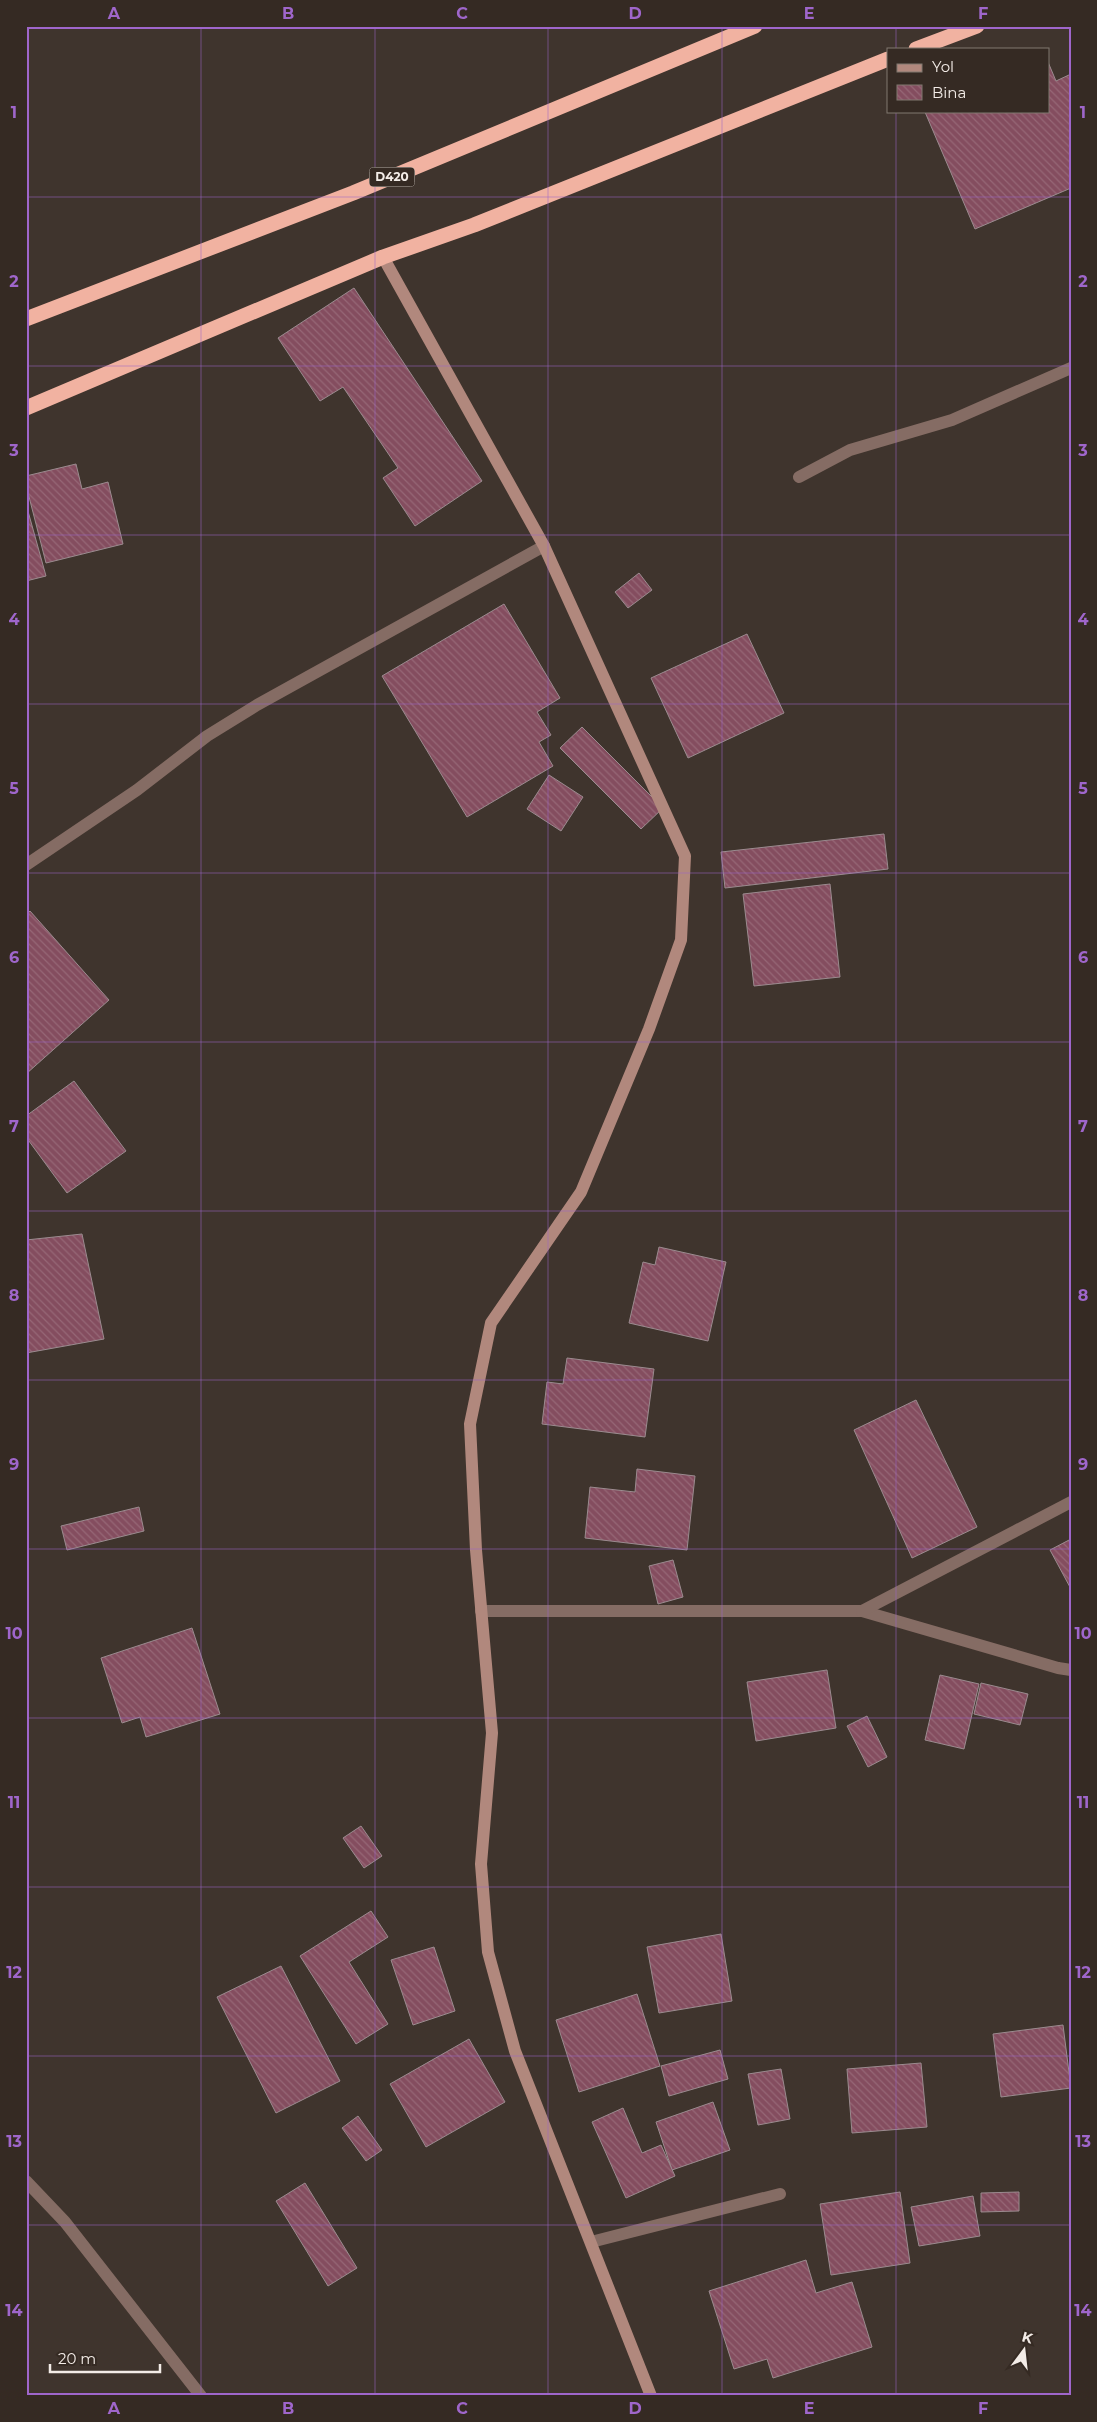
<svg xmlns="http://www.w3.org/2000/svg" width="1097" height="2422" viewBox="0 0 1097 2422" font-family="Montserrat,sans-serif">
	<style>
		.building { fill: url(#building-back-hatch); stroke: #9b8b8f }
		.lines { fill: none; stroke-linecap: round; stroke-linejoin: round }
		.street { stroke: #856c64; stroke-width: 12 }
		.secondary { stroke: #b1887d; stroke-width: 12 }
		.highway { stroke: #f1b2a1; stroke-width: 15 }
		.grid { fill: none; stroke: #9f66cb; stroke-width: 1; stroke-opacity: 0.55 }
		.labels { text-anchor: middle; stroke-width: 4.5; stroke-linejoin: round; paint-order: stroke }
		.shield { fill: #352a23; stroke: #bab2ac; stroke-width: 1 }
		.shield-label { font-size: 12px; font-weight: bold; fill: #f3ece7 }
		.neatline { fill: none; stroke: #9f66cb; stroke-width: 2 }
		.grid-label { font-size: 16px; text-anchor: middle; font-weight: bold; fill: #9f66cb }
	</style>
	<defs>
		<pattern id="building-back-hatch" width="6" height="6" patternUnits="userSpaceOnUse" patternTransform="scale(1.25)"><rect width="6" height="6" fill="#844d5f"/><path d="M-1 5l2 2M0 0l6 6M5-1l2 2" fill="none" stroke="#966776"/></pattern>
	</defs>
	<rect width="100%" height="100%" fill="#3f342d"/>
	<g class="building">
		<path d="M 1048,62 L 1056,81 L 1071,74 L 1071,188 L 975,229 L 925,112 L 1048,111 Z"/>
		<path d="M 354,288 L 482,481 L 415,526 L 383,478 L 398,468 L 343,387 L 320,401 L 278,338 Z"/>
		<path d="M 76,464 L 82,489 L 108,482 L 123,544 L 46,563 L 26,485 L 26,476 Z"/>
		<path d="M 26,504 L 46,576 L 26,581 Z"/>
		<path d="M 639,573 L 652,590 L 628,608 L 615,592 Z"/>
		<path d="M 504,604 L 560,698 L 537,712 L 551,735 L 539,742 L 553,766 L 467,817 L 382,676 Z"/>
		<path d="M 747,634 L 784,713 L 688,758 L 651,678 Z"/>
		<path d="M 582,727 L 663,808 L 641,829 L 560,748 Z"/>
		<path d="M 549,775 L 583,797 L 561,831 L 527,809 Z"/>
		<path d="M 884,834 L 888,869 L 725,888 L 721,852 Z"/>
		<path d="M 830,884 L 840,977 L 754,986 L 743,894 Z"/>
		<path d="M 30,911 L 109,1000 L 26,1074 L 26,915 Z"/>
		<path d="M 74,1081 L 126,1151 L 67,1193 L 26,1137 L 26,1116 Z"/>
		<path d="M 82,1234 L 104,1339 L 26,1353 L 26,1240 Z"/>
		<path d="M 659,1247 L 726,1262 L 708,1341 L 629,1323 L 643,1262 L 655,1265 Z"/>
		<path d="M 567,1358 L 654,1369 L 645,1437 L 542,1424 L 547,1382 L 563,1384 Z"/>
		<path d="M 916,1400 L 977,1527 L 912,1558 L 854,1430 Z"/>
		<path d="M 637,1469 L 695,1476 L 687,1550 L 585,1538 L 590,1487 L 635,1492 Z"/>
		<path d="M 139,1507 L 144,1531 L 67,1550 L 61,1526 Z"/>
		<path d="M 1071,1539 L 1071,1589 L 1050,1550 Z"/>
		<path d="M 673,1560 L 683,1597 L 658,1604 L 649,1566 Z"/>
		<path d="M 192,1628 L 220,1714 L 146,1737 L 140,1717 L 122,1723 L 101,1658 Z"/>
		<path d="M 827,1670 L 836,1728 L 756,1741 L 747,1682 Z"/>
		<path d="M 940,1675 L 979,1684 L 964,1749 L 925,1740 Z"/>
		<path d="M 981,1683 L 1028,1694 L 1020,1725 L 974,1714 Z"/>
		<path d="M 867,1716 L 887,1757 L 868,1767 L 847,1726 Z"/>
		<path d="M 361,1826 L 382,1856 L 364,1868 L 343,1838 Z"/>
		<path d="M 371,1911 L 388,1937 L 349,1962 L 388,2024 L 356,2044 L 300,1956 Z"/>
		<path d="M 721,1934 L 732,2001 L 659,2013 L 647,1947 Z"/>
		<path d="M 434,1947 L 455,2011 L 413,2025 L 391,1960 Z"/>
		<path d="M 281,1966 L 340,2081 L 276,2113 L 217,1997 Z"/>
		<path d="M 637,1994 L 660,2066 L 579,2092 L 556,2020 Z"/>
		<path d="M 1063,2025 L 1071,2088 L 1001,2097 L 993,2034 Z"/>
		<path d="M 469,2039 L 505,2102 L 426,2147 L 390,2084 Z"/>
		<path d="M 720,2050 L 728,2079 L 669,2096 L 661,2066 Z"/>
		<path d="M 921,2063 L 927,2127 L 852,2133 L 847,2069 Z"/>
		<path d="M 781,2069 L 790,2119 L 758,2125 L 748,2074 Z"/>
		<path d="M 713,2102 L 730,2150 L 672,2170 L 656,2122 Z"/>
		<path d="M 623,2108 L 642,2153 L 661,2145 L 675,2176 L 626,2198 L 592,2122 Z"/>
		<path d="M 358,2116 L 382,2150 L 366,2161 L 342,2128 Z"/>
		<path d="M 305,2183 L 357,2268 L 328,2286 L 276,2201 Z"/>
		<path d="M 900,2192 L 910,2263 L 831,2275 L 820,2204 Z"/>
		<path d="M 1019,2192 L 1019,2211 L 981,2212 L 981,2193 Z"/>
		<path d="M 973,2196 L 980,2236 L 919,2246 L 911,2207 Z"/>
		<path d="M 806,2260 L 816,2293 L 852,2282 L 872,2347 L 773,2378 L 767,2359 L 734,2369 L 709,2291 Z"/>
	</g>
	<g class="lines">
		<g class="street">
			<path d="M 799,477 L 850,450 L 952,420 L 1071,368"/>
			<path d="M 26,865 L 137,790 L 207,736 L 257,705 L 544,546"/>
			<path d="M 481,1611 L 862,1611 L 1058,1668 L 1071,1670"/>
			<path d="M 862,1611 L 1071,1502"/>
			<path d="M 26,2181 L 65,2222 L 201,2396"/>
			<path d="M 591,2242 L 780,2194"/>
		</g>
		<path class="secondary" d="M 383,257 L 544,546 L 685,856 L 681,940 L 649,1029 L 581,1192 L 491,1323 L 470,1424 L 476,1550 L 492,1733 L 481,1864 L 488,1952 L 515,2051 L 651,2396"/>
		<g class="highway">
			<path d="M 916,49 L 977,26"/>
			<path d="M 26,319 L 353,193 L 755,26"/>
			<path d="M 26,408 L 383,257 L 474,225 L 888,59"/>
		</g>
	</g>
	<path class="grid" d="M 201,26 L 201,2396M 375,26 L 375,2396M 548,26 L 548,2396M 722,26 L 722,2396M 896,26 L 896,49M 896,111 L 896,2396M 26,197 L 1071,197M 26,366 L 1071,366M 26,535 L 1071,535M 26,704 L 1071,704M 26,873 L 1071,873M 26,1042 L 1071,1042M 26,1211 L 1071,1211M 26,1380 L 1071,1380M 26,1549 L 1071,1549M 26,1718 L 1071,1718M 26,1887 L 1071,1887M 26,2056 L 1071,2056M 26,2225 L 1071,2225"/>
	<g class="labels">
		<rect class="shield" x="369.5" y="167.5" width="45" height="19" rx="4"/>
		<g class="shield-label">
			<text x="392" y="181">D420</text>
		</g>
	</g>
	<rect width="1097" height="2422" fill="none" stroke="#352a23" stroke-width="55"/>
	<rect x="887" y="48" width="162" height="65" fill="#352a23" stroke="#817871"/>
	<rect x="897" y="64" width="25" height="8" fill="#b1887d" stroke="#817871"/>
	<text x="932" y="72" font-size="15" fill="#f3ece7">Yol</text>
	<rect x="897" y="85" width="25" height="15" fill="url(#building-back-hatch)" stroke="#817871"/>
	<text x="932" y="98" font-size="15" fill="#f3ece7">Bina</text>
	<g transform="translate(1024 2350) rotate(15)" stroke="#352a23" stroke-width="4" paint-order="stroke">
	<path d="M0-4L9 19L0 12L-9 19Z" fill="#f3ece7"/>
	<text y="-8" font-size="14" font-weight="bold" text-anchor="middle" fill="#f3ece7">K</text>
	</g>
	<path d="M50 2364v8h110v-8" fill="none" stroke="#f3ece7" stroke-width="2.5"/>
	<text x="58" y="2364" font-size="15" fill="#f3ece7" stroke="#352a23" stroke-width="4" paint-order="stroke">20 m</text>
	<rect x="28" y="28" width="1042" height="2366" class="neatline"/>
	<g class="grid-label">
		<text x="114" y="19">A</text>
		<text x="288" y="19">B</text>
		<text x="462" y="19">C</text>
		<text x="635" y="19">D</text>
		<text x="809" y="19">E</text>
		<text x="983" y="19">F</text>
		<text x="14" y="118">1</text>
		<text x="1083" y="118">1</text>
		<text x="14" y="287">2</text>
		<text x="1083" y="287">2</text>
		<text x="14" y="456">3</text>
		<text x="1083" y="456">3</text>
		<text x="14" y="625">4</text>
		<text x="1083" y="625">4</text>
		<text x="14" y="794">5</text>
		<text x="1083" y="794">5</text>
		<text x="14" y="963">6</text>
		<text x="1083" y="963">6</text>
		<text x="14" y="1132">7</text>
		<text x="1083" y="1132">7</text>
		<text x="14" y="1301">8</text>
		<text x="1083" y="1301">8</text>
		<text x="14" y="1470">9</text>
		<text x="1083" y="1470">9</text>
		<text x="14" y="1639">10</text>
		<text x="1083" y="1639">10</text>
		<text x="14" y="1808">11</text>
		<text x="1083" y="1808">11</text>
		<text x="14" y="1978">12</text>
		<text x="1083" y="1978">12</text>
		<text x="14" y="2147">13</text>
		<text x="1083" y="2147">13</text>
		<text x="14" y="2316">14</text>
		<text x="1083" y="2316">14</text>
		<text x="114" y="2414">A</text>
		<text x="288" y="2414">B</text>
		<text x="462" y="2414">C</text>
		<text x="635" y="2414">D</text>
		<text x="809" y="2414">E</text>
		<text x="983" y="2414">F</text>
	</g>
</svg>
